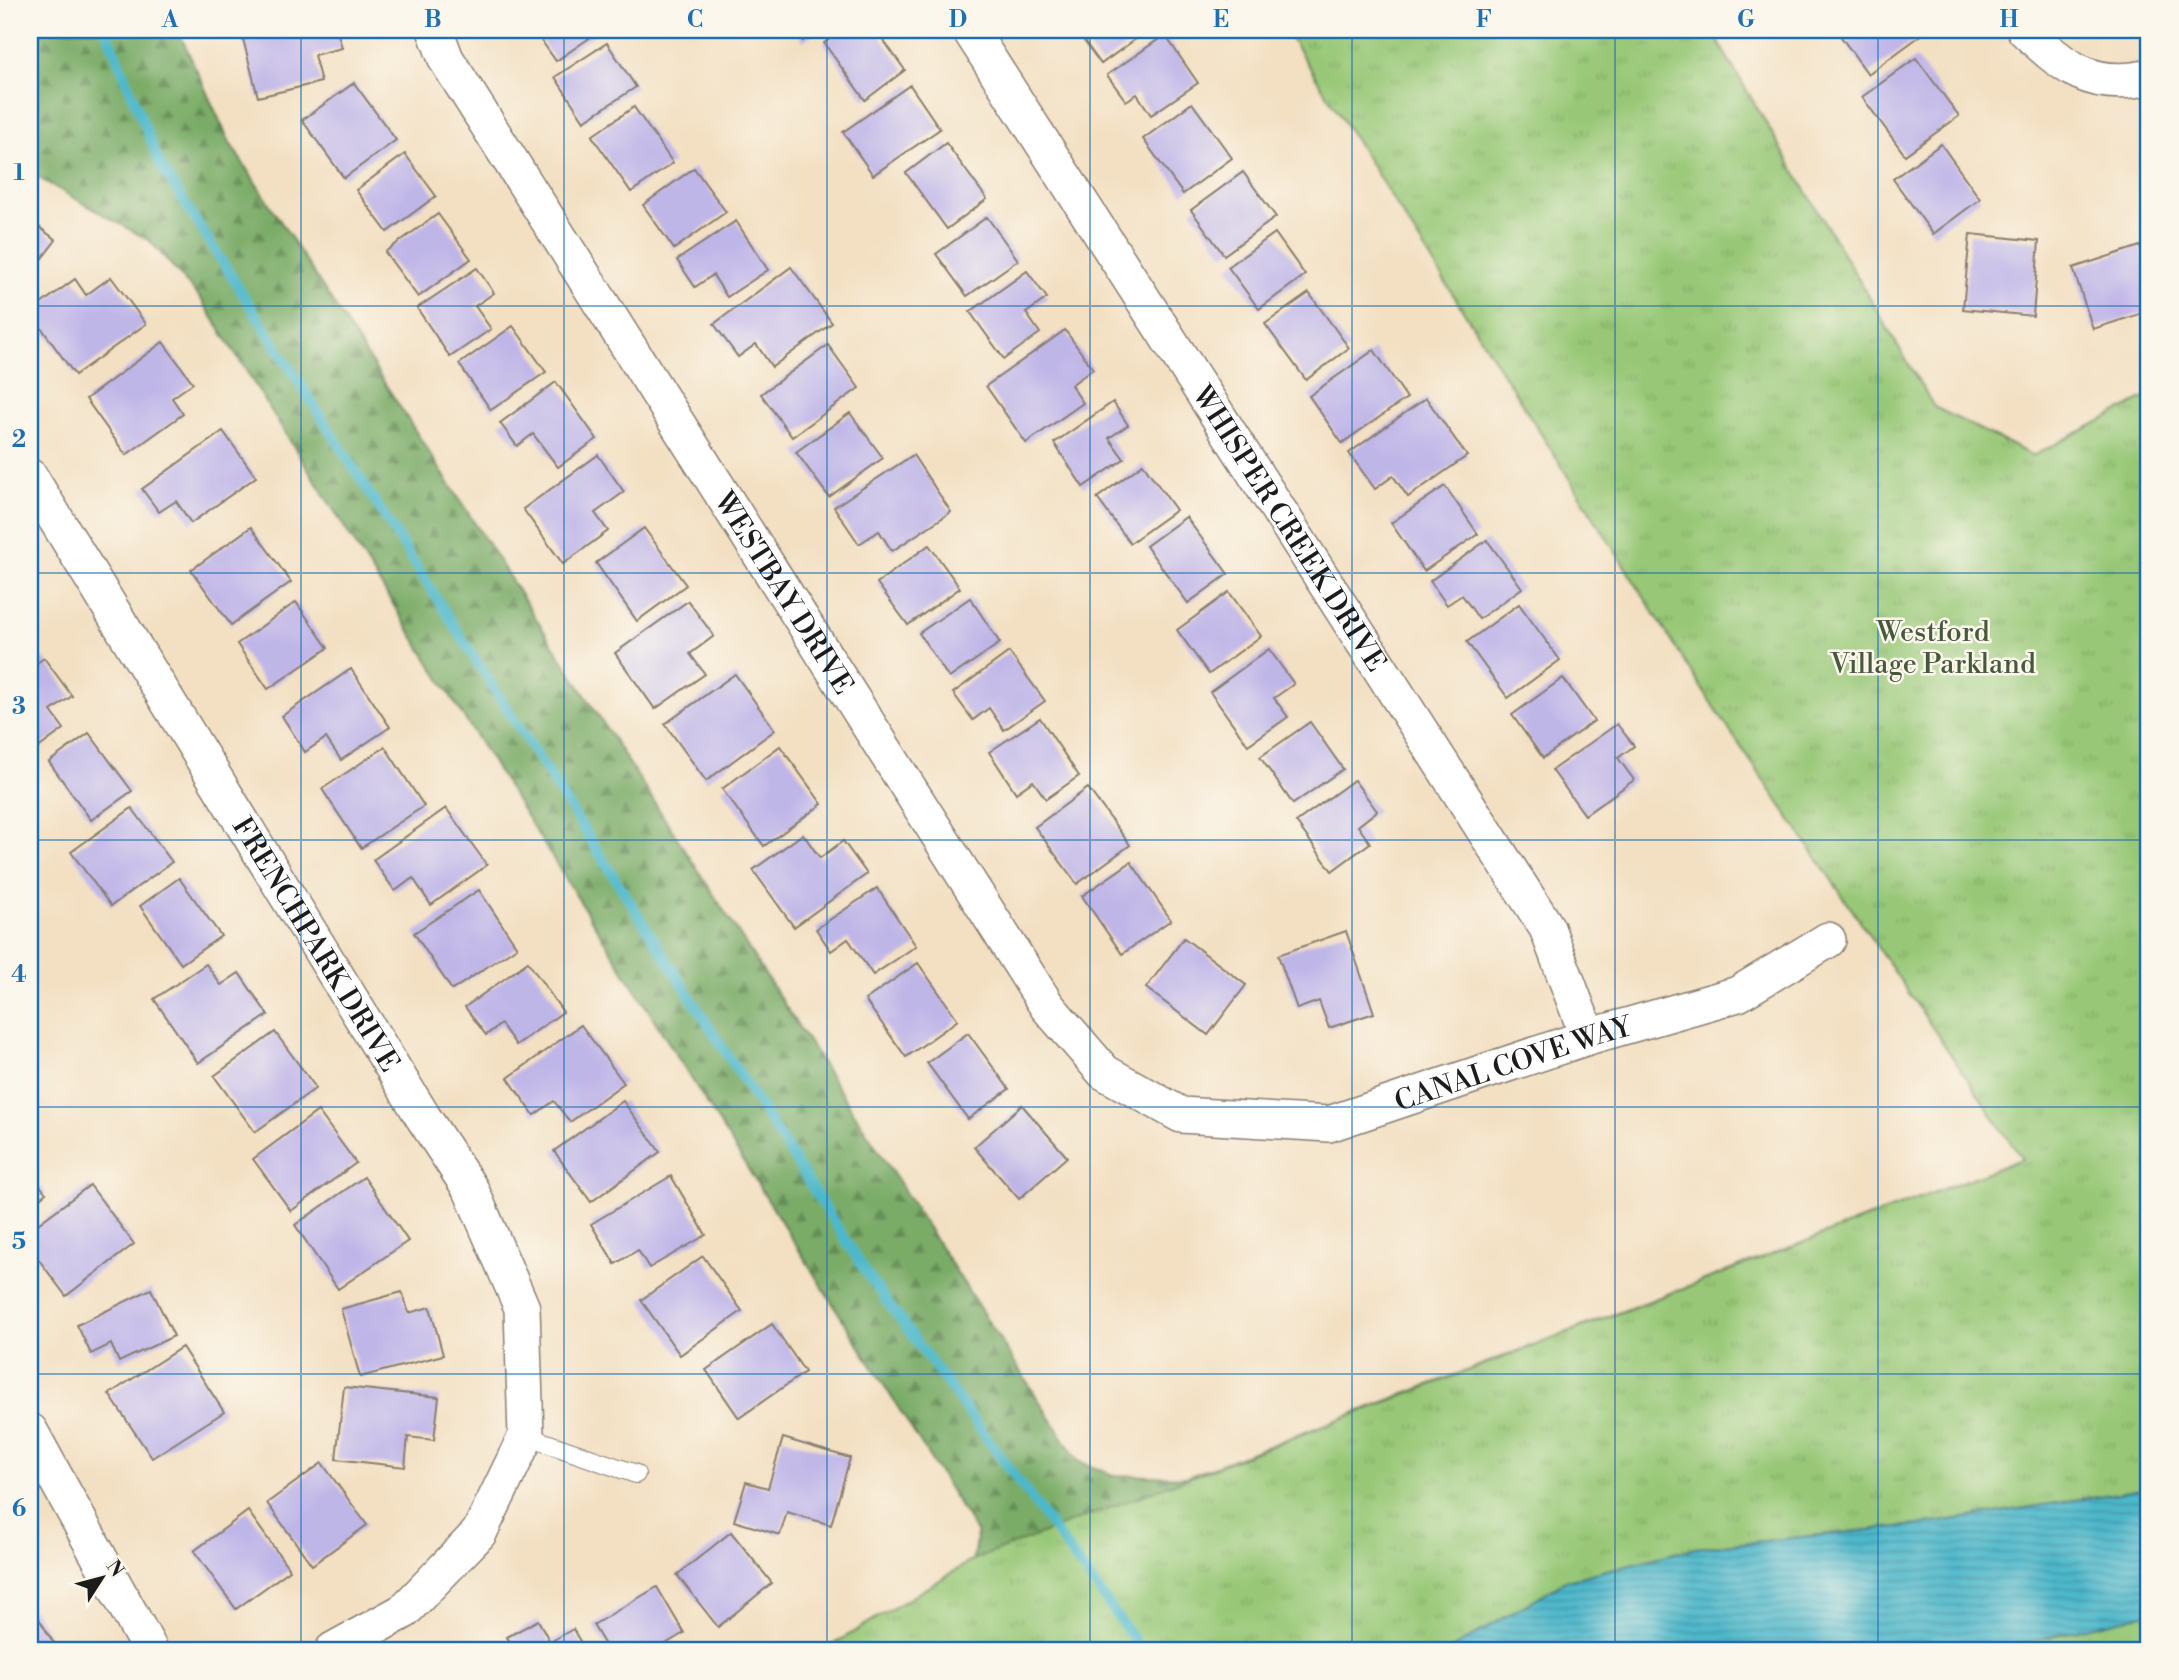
<svg xmlns="http://www.w3.org/2000/svg" width="2179" height="1680" viewBox="0 0 2179 1680" font-family="'Libre Bodoni',serif">
	<style>
		.forest { fill: url(#forest-firs); stroke: #4b6442; stroke-width: 2 }
		.park { fill: url(#park-tufts); stroke: #5a724a; stroke-width: 2 }
		.water { fill: url(#water-rules); stroke: #356a74; stroke-width: 2 }
		.lines { fill: none; stroke-linecap: round; stroke-linejoin: round }
		.stream { stroke: #4eb8cb; stroke-width: 10 }
		.building { fill: #bfb6e8 }
		.lane-casing { stroke: #887e70; stroke-width: 20 }
		.street-casing { stroke: #887e70; stroke-width: 38 }
		.lane { stroke: #fff; stroke-width: 18 }
		.street { stroke: #fff; stroke-width: 35 }
		.grid { fill: none; stroke: #1f6fb2; stroke-width: 2; stroke-opacity: 0.55 }
		.labels { text-anchor: middle; stroke-width: 5; stroke-linejoin: round; paint-order: stroke }
		.street-label { font-size: 28px; fill: #1c1c1c; stroke: #fbf7ec }
		.park-label { font-size: 28px; fill: #47583c; stroke: #fbf7ec }
		.neatline { fill: none; stroke: #1f6fb2; stroke-width: 2.5 }
		.grid-label { font-size: 23px; text-anchor: middle; font-weight: bold; fill: #1f6fb2 }
	</style>
	<defs>
		<pattern id="forest-firs" width="22" height="20" patternUnits="userSpaceOnUse" patternTransform="scale(1.75)"><rect width="22" height="20" fill="#7aac68"/><path d="M5 1l3.5 6h-7zM16 11l3.5 6h-7z" fill="#638b55"/></pattern>
		<pattern id="park-tufts" width="24" height="20" patternUnits="userSpaceOnUse" patternTransform="scale(1.75)"><rect width="24" height="20" fill="#98c877"/><path d="M3 7l-1-3M5 7V3M7 7l1-3M15 17l-1-3M17 17v-4M19 17l1-3" fill="none" stroke="#82ab66"/></pattern>
		<pattern id="water-rules" width="6" height="5" patternUnits="userSpaceOnUse" patternTransform="scale(1.75)"><rect width="6" height="5" fill="#4eb8cb"/><path d="M0 2.5h6" fill="none" stroke="#4095a4"/></pattern>
	</defs>
	<rect width="100%" height="100%" fill="#fbf7ec"/>
	<filter id="ink" filterUnits="userSpaceOnUse"><feTurbulence type="fractalNoise" baseFrequency=".0143" numOctaves="2"/><feDisplacementMap in="SourceGraphic" scale="14" xChannelSelector="R" yChannelSelector="G"/><feConvolveMatrix kernelMatrix="1 2 1 2 8 2 1 2 1" color-interpolation-filters="sRGB"/></filter>
	<filter id="wash" filterUnits="userSpaceOnUse"><feTurbulence type="fractalNoise" baseFrequency=".00686" numOctaves="4" result="noise"/><feDisplacementMap in="SourceGraphic" scale="28" xChannelSelector="R" yChannelSelector="G"/><feGaussianBlur stdDeviation="1.57" result="paint"/><feColorMatrix in="noise" values="0 0 0 0 0 0 0 0 0 0 0 0 0 0 0 0 0 1.4 0 .05"/><feComposite in="paint" operator="in"/></filter>
	<g filter="url(#wash)">
		<rect width="100%" height="100%" fill="#f3e0c3"/>
		<path class="forest" d="M 30,30 L 178,30 L 230,143 L 1078,1461 L 1113,1475 L 1187,1477 L 2022,1159 L 1934,407 L 2033,456 L 2149,396 L 2149,1488 L 1927,1524 L 1695,1548 L 1567,1580 L 1450,1650 L 824,1650 L 973,1560 L 977,1533 L 201,299 L 150,241 L 30,173 Z"/>
		<g class="park">
			<path d="M 1286,30 L 1711,30 L 1934,407 L 2033,456 L 2149,396 L 2149,1488 L 1927,1524 L 1695,1548 L 1567,1580 L 1450,1650 L 824,1650 L 973,1560 L 2022,1159 L 1711,703 Z"/>
			<path d="M 2149,1561 L 2149,1650 L 1625,1650 Z"/>
		</g>
		<path class="water" d="M 2149,1488 L 2149,1613 L 1995,1650 L 1450,1650 L 1567,1580 L 1695,1548 L 1927,1524 Z"/>
		<g class="lines">
			<path class="stream" d="M 106,30 L 160,164 L 869,1277 L 1142,1650"/>
		</g>
		<g id="blocks">
			<g class="building">
				<path d="M 281,30 L 337,30 L 342,48 L 314,55 L 321,82 L 258,97 L 243,39 Z"/>
				<path d="M 534,30 L 601,30 L 556,61 Z"/>
				<path d="M 795,30 L 818,30 L 803,41 Z"/>
				<path d="M 843,30 L 876,30 L 905,70 L 865,100 L 824,43 Z"/>
				<path d="M 1076,30 L 1148,30 L 1101,64 Z"/>
				<path d="M 1836,30 L 1916,30 L 1920,36 L 1868,74 Z"/>
				<path d="M 1165,35 L 1198,83 L 1151,115 L 1137,94 L 1126,101 L 1107,75 Z"/>
				<path d="M 607,43 L 636,87 L 584,121 L 555,77 Z"/>
				<path d="M 1916,58 L 1959,116 L 1905,155 L 1862,97 Z"/>
				<path d="M 354,83 L 396,140 L 344,178 L 302,120 Z"/>
				<path d="M 910,85 L 940,129 L 873,175 L 843,132 Z"/>
				<path d="M 1192,103 L 1232,158 L 1183,194 L 1143,139 Z"/>
				<path d="M 634,107 L 673,163 L 631,192 L 592,136 Z"/>
				<path d="M 946,143 L 987,199 L 947,229 L 906,173 Z"/>
				<path d="M 1941,144 L 1980,199 L 1933,234 L 1893,179 Z"/>
				<path d="M 405,154 L 436,196 L 387,232 L 356,190 Z"/>
				<path d="M 694,168 L 726,212 L 674,249 L 643,205 Z"/>
				<path d="M 1243,172 L 1276,217 L 1224,255 L 1191,210 Z"/>
				<path d="M 438,214 L 471,259 L 418,297 L 385,252 Z"/>
				<path d="M 987,217 L 1018,260 L 967,296 L 936,254 Z"/>
				<path d="M 30,220 L 56,240 L 30,274 Z"/>
				<path d="M 736,221 L 768,270 L 727,297 L 713,275 L 695,287 L 677,260 Z"/>
				<path d="M 1275,233 L 1305,275 L 1259,309 L 1228,267 Z"/>
				<path d="M 1970,234 L 2039,241 L 2033,316 L 1963,309 Z"/>
				<path d="M 2140,246 L 2149,274 L 2149,311 L 2093,329 L 2073,268 Z"/>
				<path d="M 791,267 L 832,323 L 772,367 L 756,344 L 738,357 L 714,324 Z"/>
				<path d="M 477,268 L 494,293 L 475,306 L 491,329 L 450,357 L 417,308 Z"/>
				<path d="M 1027,271 L 1047,298 L 1026,313 L 1040,333 L 1004,359 L 970,312 Z"/>
				<path d="M 111,277 L 146,324 L 75,375 L 30,312 L 75,279 L 86,295 Z"/>
				<path d="M 1309,293 L 1349,348 L 1306,380 L 1265,324 Z"/>
				<path d="M 513,326 L 546,372 L 491,410 L 459,364 Z"/>
				<path d="M 1065,330 L 1093,369 L 1071,385 L 1083,403 L 1026,443 L 986,386 Z"/>
				<path d="M 163,342 L 193,383 L 172,398 L 183,414 L 126,455 L 86,399 Z"/>
				<path d="M 828,345 L 859,388 L 792,437 L 761,394 Z"/>
				<path d="M 1374,350 L 1407,398 L 1342,443 L 1309,396 Z"/>
				<path d="M 556,382 L 597,439 L 558,467 L 533,434 L 517,446 L 500,423 Z"/>
				<path d="M 1426,398 L 1467,456 L 1408,497 L 1393,476 L 1375,489 L 1349,453 Z"/>
				<path d="M 1113,402 L 1128,425 L 1109,438 L 1124,459 L 1083,487 L 1054,443 Z"/>
				<path d="M 850,413 L 883,458 L 829,497 L 796,452 Z"/>
				<path d="M 223,431 L 256,477 L 191,523 L 176,501 L 159,512 L 142,489 Z"/>
				<path d="M 598,455 L 624,492 L 595,513 L 608,531 L 563,564 L 523,509 Z"/>
				<path d="M 913,455 L 951,512 L 892,551 L 879,531 L 859,544 L 834,507 Z"/>
				<path d="M 1143,464 L 1176,510 L 1130,543 L 1097,498 Z"/>
				<path d="M 1445,486 L 1478,534 L 1424,571 L 1391,523 Z"/>
				<path d="M 1186,517 L 1228,574 L 1188,603 L 1146,546 Z"/>
				<path d="M 251,527 L 291,582 L 231,625 L 191,570 Z"/>
				<path d="M 644,528 L 686,585 L 637,621 L 596,563 Z"/>
				<path d="M 1487,540 L 1522,588 L 1479,619 L 1462,595 L 1447,605 L 1430,581 Z"/>
				<path d="M 929,545 L 960,588 L 908,625 L 877,583 Z"/>
				<path d="M 1229,592 L 1261,636 L 1209,674 L 1177,630 Z"/>
				<path d="M 970,598 L 1000,643 L 949,678 L 919,633 Z"/>
				<path d="M 688,601 L 714,636 L 690,654 L 705,674 L 655,709 L 615,653 Z"/>
				<path d="M 296,602 L 328,648 L 268,689 L 237,644 Z"/>
				<path d="M 1519,604 L 1560,660 L 1508,698 L 1467,642 Z"/>
				<path d="M 1269,649 L 1294,684 L 1274,698 L 1288,717 L 1248,745 L 1210,692 Z"/>
				<path d="M 1009,652 L 1045,701 L 1004,730 L 989,708 L 973,720 L 953,693 Z"/>
				<path d="M 44,658 L 72,696 L 51,711 L 64,729 L 30,754 L 30,668 Z"/>
				<path d="M 351,669 L 390,727 L 341,760 L 326,738 L 305,752 L 282,716 Z"/>
				<path d="M 735,674 L 775,730 L 706,781 L 665,724 Z"/>
				<path d="M 1563,678 L 1594,721 L 1543,758 L 1512,715 Z"/>
				<path d="M 1040,718 L 1079,776 L 1046,799 L 1033,781 L 1016,793 L 989,752 Z"/>
				<path d="M 1310,722 L 1343,769 L 1293,804 L 1260,757 Z"/>
				<path d="M 1617,724 L 1634,746 L 1618,758 L 1634,780 L 1585,815 L 1552,770 Z"/>
				<path d="M 89,733 L 132,791 L 91,820 L 49,762 Z"/>
				<path d="M 780,746 L 822,804 L 764,846 L 722,789 Z"/>
				<path d="M 385,747 L 424,806 L 361,848 L 322,789 Z"/>
				<path d="M 1354,780 L 1377,811 L 1358,826 L 1370,843 L 1332,871 L 1296,822 Z"/>
				<path d="M 1088,788 L 1130,845 L 1077,884 L 1035,827 Z"/>
				<path d="M 132,808 L 172,862 L 111,906 L 71,852 Z"/>
				<path d="M 446,808 L 487,865 L 431,905 L 413,878 L 395,891 L 373,860 Z"/>
				<path d="M 803,834 L 820,858 L 843,841 L 867,874 L 794,927 L 753,870 Z"/>
				<path d="M 1131,862 L 1171,920 L 1122,954 L 1082,896 Z"/>
				<path d="M 179,878 L 221,936 L 181,964 L 140,906 Z"/>
				<path d="M 877,888 L 916,946 L 873,975 L 848,939 L 831,951 L 816,929 Z"/>
				<path d="M 479,890 L 517,947 L 452,990 L 414,933 Z"/>
				<path d="M 1346,931 L 1374,1013 L 1329,1028 L 1319,1001 L 1297,1009 L 1278,955 Z"/>
				<path d="M 1184,938 L 1246,985 L 1208,1035 L 1146,988 Z"/>
				<path d="M 528,962 L 563,1012 L 516,1045 L 501,1024 L 486,1035 L 465,1007 Z"/>
				<path d="M 918,963 L 958,1020 L 906,1057 L 865,1000 Z"/>
				<path d="M 206,964 L 221,985 L 239,973 L 268,1015 L 198,1063 L 154,999 Z"/>
				<path d="M 581,1025 L 624,1083 L 570,1122 L 554,1101 L 534,1115 L 508,1078 Z"/>
				<path d="M 275,1032 L 316,1088 L 255,1132 L 214,1076 Z"/>
				<path d="M 968,1033 L 1009,1089 L 968,1119 L 927,1063 Z"/>
				<path d="M 623,1101 L 660,1152 L 591,1202 L 554,1151 Z"/>
				<path d="M 1022,1105 L 1067,1157 L 1019,1199 L 974,1147 Z"/>
				<path d="M 318,1111 L 356,1163 L 291,1211 L 253,1159 Z"/>
				<path d="M 30,1173 L 46,1193 L 30,1206 Z"/>
				<path d="M 671,1176 L 706,1235 L 649,1268 L 638,1250 L 615,1264 L 591,1224 Z"/>
				<path d="M 364,1177 L 408,1241 L 338,1289 L 295,1225 Z"/>
				<path d="M 90,1185 L 134,1244 L 66,1296 L 30,1248 L 30,1230 Z"/>
				<path d="M 703,1256 L 742,1311 L 680,1355 L 641,1300 Z"/>
				<path d="M 151,1289 L 174,1336 L 119,1362 L 111,1344 L 91,1354 L 77,1325 Z"/>
				<path d="M 402,1292 L 409,1313 L 430,1307 L 443,1355 L 360,1377 L 341,1309 Z"/>
				<path d="M 772,1324 L 805,1372 L 739,1418 L 706,1370 Z"/>
				<path d="M 182,1347 L 224,1412 L 152,1458 L 109,1394 Z"/>
				<path d="M 344,1387 L 439,1397 L 434,1440 L 408,1437 L 405,1467 L 336,1459 Z"/>
				<path d="M 783,1438 L 850,1458 L 831,1525 L 787,1512 L 780,1535 L 734,1521 L 746,1482 L 768,1488 Z"/>
				<path d="M 322,1463 L 367,1525 L 312,1565 L 267,1503 Z"/>
				<path d="M 248,1511 L 290,1570 L 236,1609 L 194,1551 Z"/>
				<path d="M 731,1532 L 772,1583 L 718,1627 L 677,1575 Z"/>
				<path d="M 657,1587 L 684,1633 L 655,1650 L 608,1650 L 593,1625 Z"/>
				<path d="M 33,1609 L 58,1650 L 30,1650 L 30,1611 Z"/>
				<path d="M 538,1620 L 550,1642 L 573,1629 L 585,1650 L 514,1650 L 507,1637 Z"/>
			</g>
		</g>
	</g>
	<g filter="url(#ink)">
		<use href="#blocks" fill-opacity="0" stroke="#887e70" stroke-width="2"/>
		<g class="lines">
			<g class="lane-casing">
				<path id="lane" d="M 526,1436 L 636,1474"/>
			</g>
			<g class="street-casing">
				<g id="street">
					<path id="s1" d="M 435,30 L 446,59 L 1047,1006 L 1104,1072 L 1181,1115 L 1329,1124 L 1588,1037 L 1738,994 L 1828,940"/>
					<path id="s2" d="M 970,30 L 1547,928 L 1588,1037"/>
					<path d="M 2025,30 C 2063,66 2092,91 2149,77"/>
					<path id="s3" d="M 30,477 L 423,1117 L 471,1190 L 522,1308 L 526,1436 L 479,1533 L 404,1611 L 333,1650"/>
					<path d="M 30,1431 L 150,1650"/>
				</g>
			</g>
			<use href="#lane" class="lane"/>
			<use href="#street" class="street"/>
		</g>
	</g>
	<path class="grid" d="M 301,30 L 301,1650M 564,30 L 564,1650M 827,30 L 827,1650M 1090,30 L 1090,1650M 1352,30 L 1352,1650M 1615,30 L 1615,1650M 1878,30 L 1878,1650M 30,306 L 2149,306M 30,573 L 2149,573M 30,840 L 2149,840M 30,1107 L 2149,1107M 30,1374 L 2149,1374"/>
	<g class="labels">
		<g class="street-label">
			<text dy="10" stroke="none"><textPath href="#s2" startOffset="592">WHISPER CREEK DRIVE</textPath></text>
			<text dy="10" stroke="none"><textPath href="#s1" startOffset="663">WESTBAY DRIVE</textPath></text>
			<text dy="10" stroke="none"><textPath href="#s3" startOffset="548">FRENCHPARK DRIVE</textPath></text>
			<text dy="10" stroke="none"><textPath href="#s1" startOffset="1670">CANAL COVE WAY</textPath></text>
		</g>
		<g class="park-label">
			<text x="1933" y="641">Westford<tspan x="1933" dy="32">Village Parkland</tspan></text>
		</g>
	</g>
	<rect width="2179" height="1680" fill="none" stroke="#fbf7ec" stroke-width="77"/>
	<g transform="translate(102 1578) rotate(54)" stroke="#fbf7ec" stroke-width="5" paint-order="stroke">
	<path d="M0-5L12 26L0 18L-12 26Z" fill="#1c1c1c"/>
	<text y="-10" font-size="19" font-weight="bold" text-anchor="middle" fill="#1c1c1c">N</text>
	</g>
	<rect x="38" y="38" width="2102" height="1604" class="neatline"/>
	<g class="grid-label">
		<text x="170" y="27">A</text>
		<text x="433" y="27">B</text>
		<text x="695" y="27">C</text>
		<text x="958" y="27">D</text>
		<text x="1221" y="27">E</text>
		<text x="1484" y="27">F</text>
		<text x="1746" y="27">G</text>
		<text x="2009" y="27">H</text>
		<text x="19" y="180">1</text>
		<text x="19" y="447">2</text>
		<text x="19" y="714">3</text>
		<text x="19" y="982">4</text>
		<text x="19" y="1249">5</text>
		<text x="19" y="1516">6</text>
	</g>
</svg>
